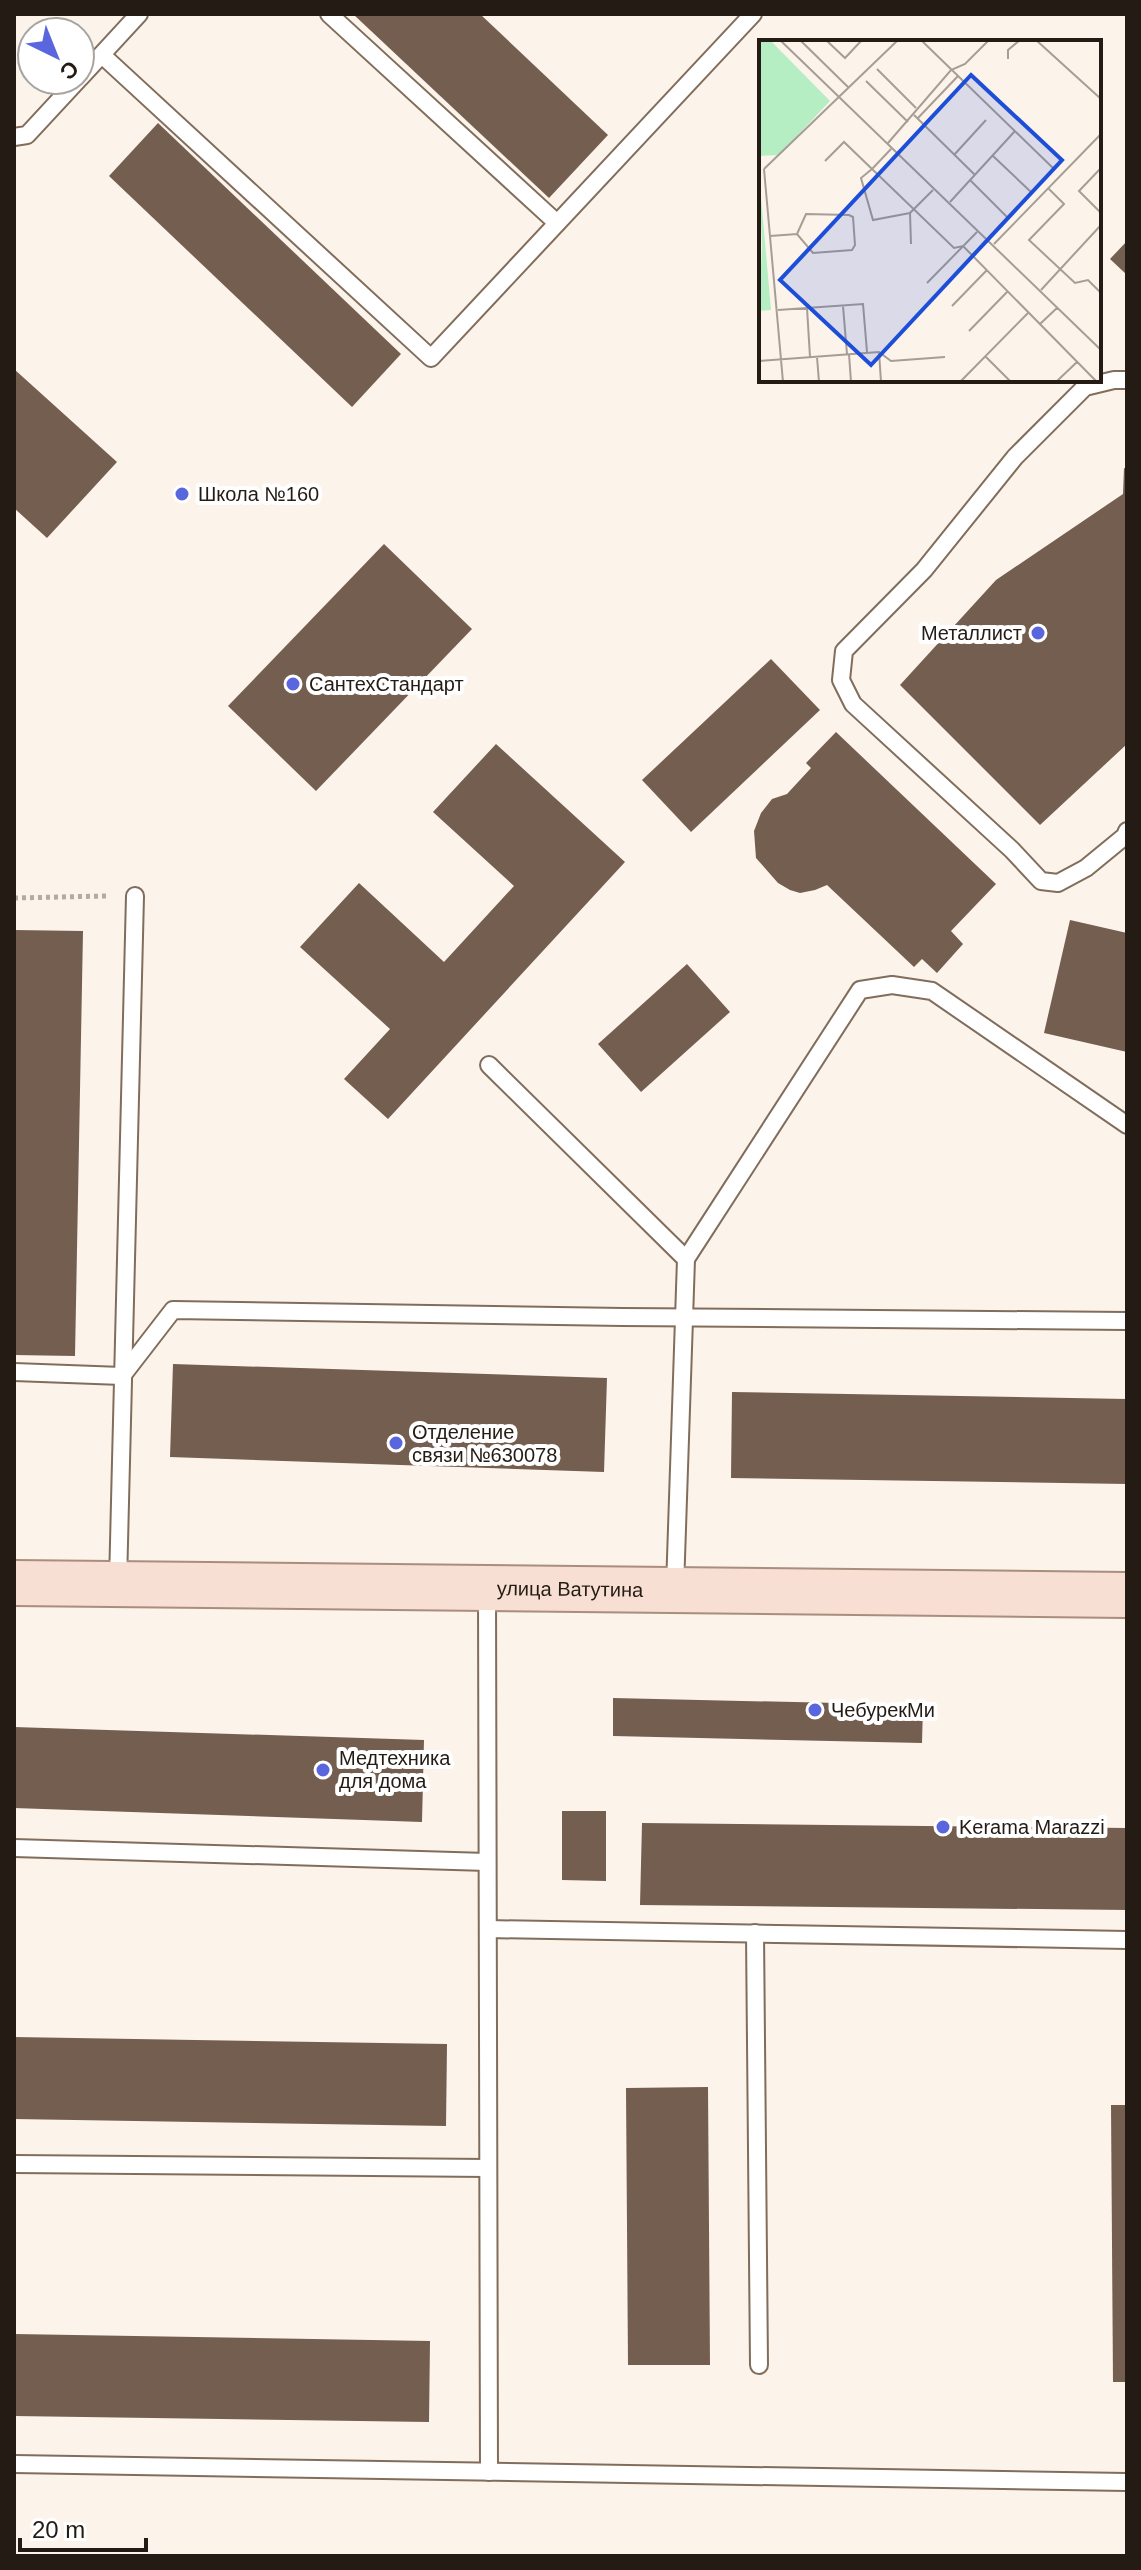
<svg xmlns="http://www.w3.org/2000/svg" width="1141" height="2570" viewBox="0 0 1141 2570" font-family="Arial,sans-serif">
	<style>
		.building { fill: #745e4f }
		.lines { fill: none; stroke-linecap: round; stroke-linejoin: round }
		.service-casing { stroke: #816d5b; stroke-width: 20 }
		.primary-casing { stroke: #a98d7d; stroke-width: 48 }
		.path { stroke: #b3aba3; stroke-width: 5; stroke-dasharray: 4 4; stroke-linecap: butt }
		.service { stroke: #fff; stroke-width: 16 }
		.primary { stroke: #f7dfd3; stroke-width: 44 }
		.poi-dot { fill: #5a66de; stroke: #fff; stroke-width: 3 }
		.labels { text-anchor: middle; stroke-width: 8; stroke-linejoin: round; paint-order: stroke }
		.poi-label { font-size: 20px; fill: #241c14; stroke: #fff; text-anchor: start }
		.street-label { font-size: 20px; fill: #241c14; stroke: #fff }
		.inset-road { fill: none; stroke: #a69d95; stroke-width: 2 }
		.view { fill: #1d4ed8; fill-opacity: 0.15; stroke: #1d4ed8; stroke-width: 4 }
		.inset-edge { fill: none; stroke: #241c14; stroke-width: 4 }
	</style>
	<rect width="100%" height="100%" fill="#fcf3eb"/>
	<g class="building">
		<path d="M 353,14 L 480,14 L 608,135 L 549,198 Z"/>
		<path d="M 158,123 L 401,354 L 352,407 L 109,176 Z"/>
		<path d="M 1127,241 L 1127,275 L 1110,259 Z"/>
		<path d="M 14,369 L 117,462 L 47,538 L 14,508 Z"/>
		<path d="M 1124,468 L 1127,469 L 1127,744 L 1040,825 L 900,685 L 996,580 L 1123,494 Z"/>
		<path d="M 384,544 L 472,629 L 316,791 L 228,706 Z"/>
		<path d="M 771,659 L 820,710 L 691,832 L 642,780 Z"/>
		<path d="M 836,732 L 996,884 L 951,931 L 963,944 L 937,973 L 922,959 L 914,967 L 827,885 L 815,890 L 800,893 L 790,890 L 778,883 L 756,858 L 754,831 L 761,813 L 772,799 L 787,794 L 811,768 L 806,763 Z"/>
		<path d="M 496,744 L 625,862 L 388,1119 L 344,1079 L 390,1029 L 300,947 L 359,883 L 444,962 L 514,886 L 433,812 Z"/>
		<path d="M 1070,920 L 1127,933 L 1127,1052 L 1044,1033 Z"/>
		<path d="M 14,930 L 83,931 L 75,1356 L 14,1355 Z"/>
		<path d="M 687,964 L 730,1012 L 641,1092 L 598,1044 Z"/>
		<path d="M 173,1364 L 607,1378 L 604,1472 L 170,1457 Z"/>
		<path d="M 732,1392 L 1127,1399 L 1127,1484 L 731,1478 Z"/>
		<path d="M 613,1698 L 923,1705 L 922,1743 L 613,1736 Z"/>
		<path d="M 14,1727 L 424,1740 L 422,1822 L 14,1808 Z"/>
		<path d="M 562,1811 L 606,1811 L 606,1881 L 562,1880 Z"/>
		<path d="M 642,1823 L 1127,1828 L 1127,1910 L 640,1905 Z"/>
		<path d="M 14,2037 L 447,2044 L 446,2126 L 14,2119 Z"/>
		<path d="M 708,2087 L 710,2365 L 628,2365 L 626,2088 Z"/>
		<path d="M 1111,2105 L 1127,2105 L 1127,2382 L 1113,2382 Z"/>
		<path d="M 14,2334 L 430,2341 L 429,2422 L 14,2416 Z"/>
	</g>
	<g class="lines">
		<g class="service-casing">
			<g id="service">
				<path d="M 329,14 L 557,223"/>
				<path d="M 102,55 L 431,358 L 753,14"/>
				<path d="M 80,78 L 139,14"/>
				<path d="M 14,137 L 27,135 L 78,80"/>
				<path d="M 1127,380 L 1114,380 L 1085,387 L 1015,457 L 924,570 L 844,651 L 841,680 L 853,704 L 1012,850 L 1041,881 L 1058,883 L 1086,868 L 1125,836 L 1127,831"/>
				<path d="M 489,1065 L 686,1259 L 675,1588"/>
				<path d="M 686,1259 L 860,990 L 892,985 L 932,991 L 1127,1125"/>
				<path d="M 14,1372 L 122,1376"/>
				<path d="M 122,1376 L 173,1310 L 623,1317 L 1127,1321"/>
				<path d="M 118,1583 L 135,896"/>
				<path d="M 487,1590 L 489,2472"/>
				<path d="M 14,1848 L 487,1862"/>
				<path d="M 488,1929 L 1127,1940"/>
				<path d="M 755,1933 L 759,2365"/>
				<path d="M 14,2164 L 488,2168"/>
				<path d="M 14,2464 L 1127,2482"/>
			</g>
		</g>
		<g class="primary-casing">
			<g id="primary">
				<path id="s1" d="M 14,1583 L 1127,1595"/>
			</g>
		</g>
		<path class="path" d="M 14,898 L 106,896"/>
		<use href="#service" class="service"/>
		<use href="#primary" class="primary"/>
	</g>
	<g class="poi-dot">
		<circle cx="182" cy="494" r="8"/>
		<circle cx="1038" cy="633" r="8"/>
		<circle cx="293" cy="684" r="8"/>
		<circle cx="396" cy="1443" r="8"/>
		<circle cx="815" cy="1710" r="8"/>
		<circle cx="323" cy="1770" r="8"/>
		<circle cx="943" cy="1827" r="8"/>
	</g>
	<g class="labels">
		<g class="poi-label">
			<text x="198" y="501">Школа №160</text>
			<text x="1022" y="640" text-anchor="end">Металлист</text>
			<text x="309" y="691">СантехСтандарт</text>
			<text x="412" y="1439">Отделение<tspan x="412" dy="23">связи №630078</tspan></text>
			<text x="831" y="1717">ЧебурекМи</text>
			<text x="339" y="1765">Медтехника<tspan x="339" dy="23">для дома</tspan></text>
			<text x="959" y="1834">Kerama Marazzi</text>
		</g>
		<g class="street-label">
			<text dy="7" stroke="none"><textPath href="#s1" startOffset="556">улица Ватутина</textPath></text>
		</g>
	</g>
	<g transform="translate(759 40)">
		<rect width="342" height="342" fill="#fcf3eb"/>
		<path d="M 0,0 L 11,0 L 71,61 L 20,115 L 0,116 ZM 0,134 L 12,270 L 0,271 L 3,206 Z" fill="#b5eec3"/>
		<path class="inset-road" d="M 21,0 L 342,310M 41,0 L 90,48M 67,0 L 86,18 L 103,0M 162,0 L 295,129M 277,0 L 342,59M 249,19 L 249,10 L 261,0M 118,29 L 157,68M 107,41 L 149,82M 155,75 L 216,135M 158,79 L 199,36M 129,103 L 192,30 L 206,24 L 230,0M 132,109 L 113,129 L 195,208 L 204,206 L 338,342M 195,115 L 227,80M 234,116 L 272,152M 66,121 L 85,102 L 113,129 L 102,138 L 114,180 L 151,173M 342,128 L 320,151 L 342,173M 5,129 L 24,342M 5,129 L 139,0M 211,140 L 249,178M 289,148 L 305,164 L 270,200 L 316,243 L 329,240 L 342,253M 191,162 L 256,91M 11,196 L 38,194 L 54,213 L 93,210 L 96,205 L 94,177 L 90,175 L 47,174 L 38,194M 152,204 L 151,173 L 174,150M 235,204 L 342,94M 168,243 L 218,192M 282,250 L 342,185M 84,266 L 88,314M 193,266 L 228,230M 48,268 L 51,317M 19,270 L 104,264 L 108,312M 281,284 L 299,267M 210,291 L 249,251M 120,312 L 122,342M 90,314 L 92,342M 226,316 L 252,342M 58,317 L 60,342M 0,321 L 120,312 L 132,321 L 186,317M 201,342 L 270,272M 297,342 L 318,322"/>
		<path class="view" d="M 212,35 L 303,120 L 112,325 L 21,240 Z"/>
		<rect width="342" height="342" class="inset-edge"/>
	</g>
	<rect width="1141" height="2570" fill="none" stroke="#241c14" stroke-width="32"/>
	<g transform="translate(56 56) rotate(137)"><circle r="38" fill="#ffffff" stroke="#a7a4a1" stroke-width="2"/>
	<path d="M0-6L14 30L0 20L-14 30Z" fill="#5a66de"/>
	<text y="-12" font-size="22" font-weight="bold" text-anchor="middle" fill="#241c14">С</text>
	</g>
	<path d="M20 2538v12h126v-12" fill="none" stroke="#241c14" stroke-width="4"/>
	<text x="32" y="2538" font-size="24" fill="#241c14" stroke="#ffffff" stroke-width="6" paint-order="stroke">20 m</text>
</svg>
